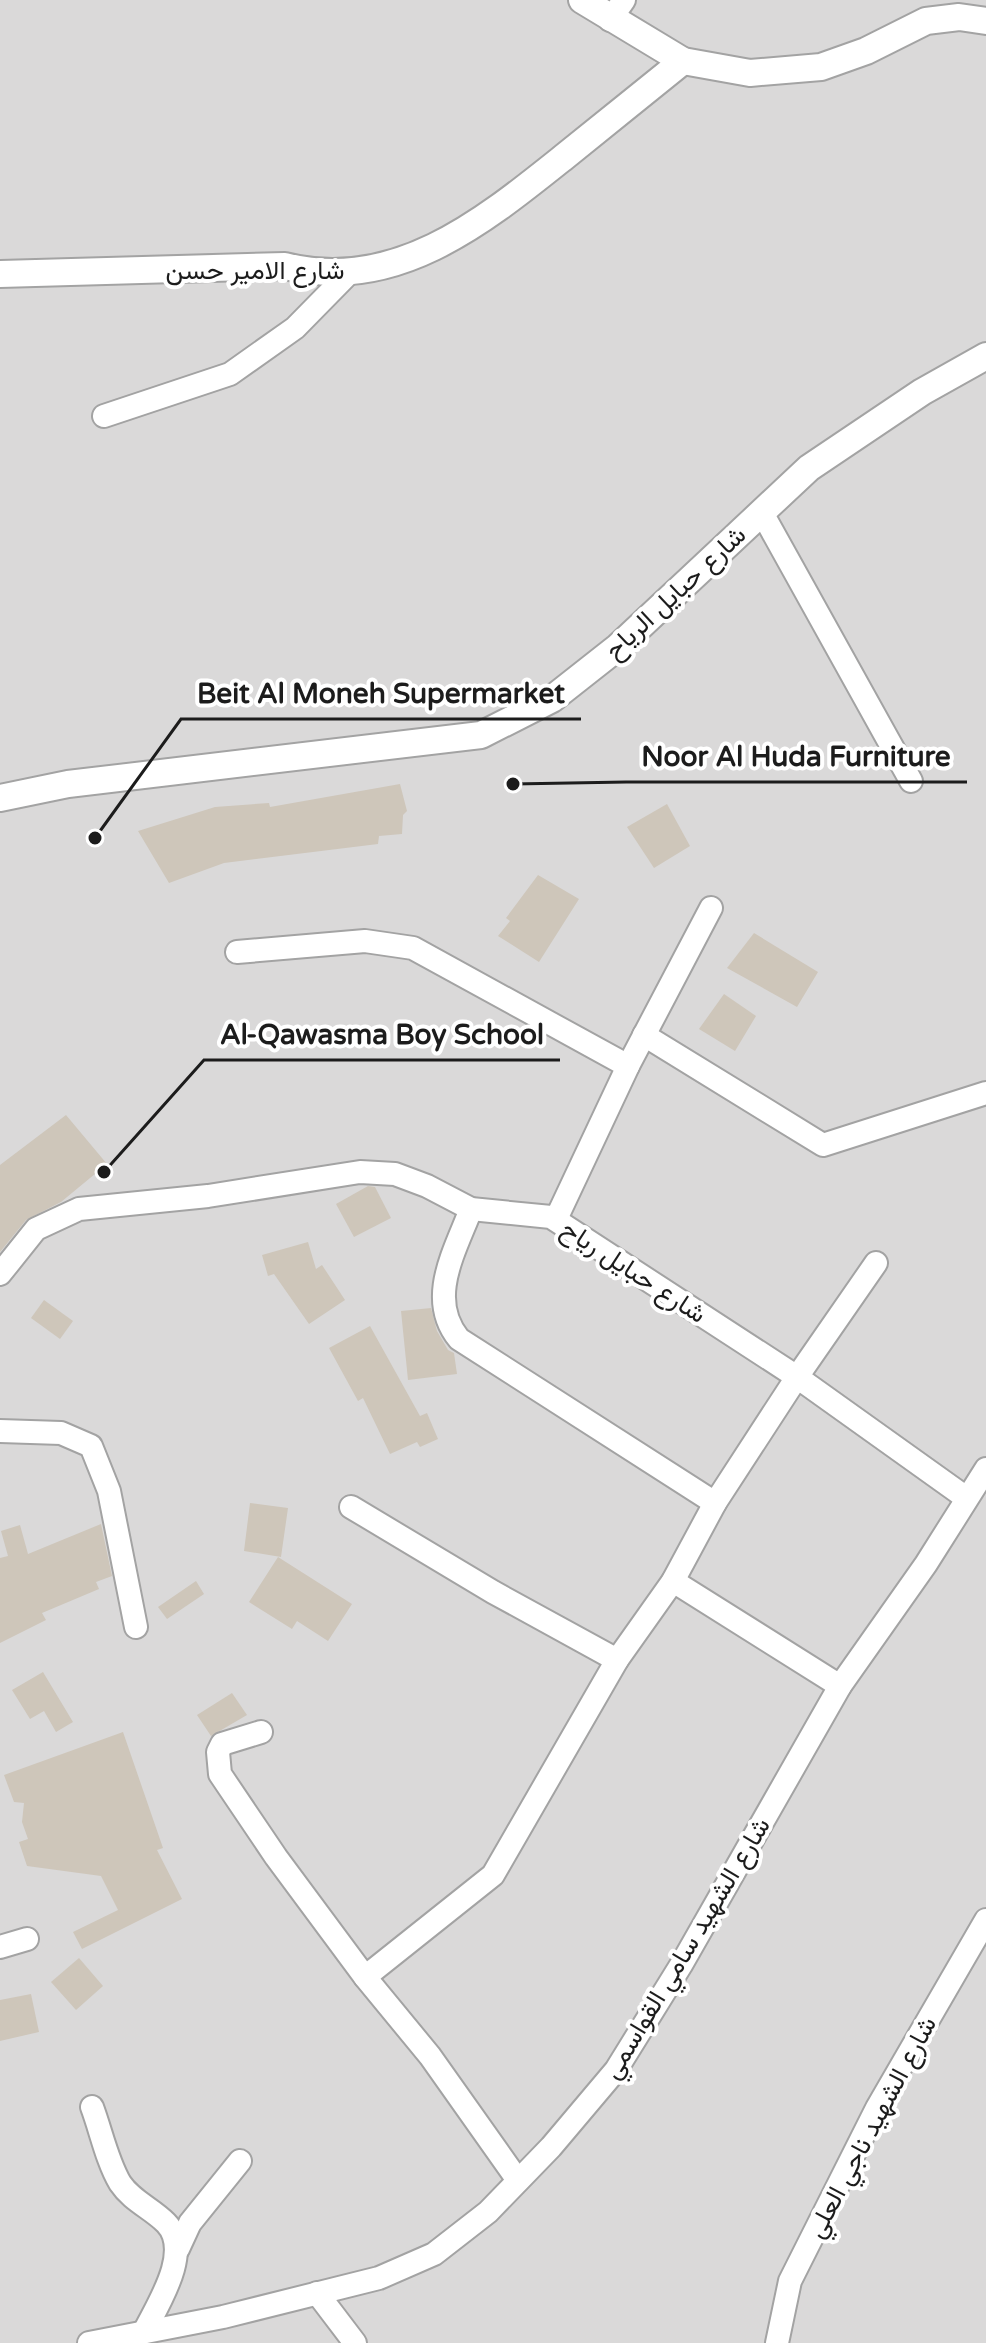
<svg xmlns="http://www.w3.org/2000/svg" width="986" height="2343" viewBox="0 0 986 2343" font-family="'Varela Round',Vazirmatn,sans-serif">
	<style>
		.residential { fill: #dad9d9 }
		.building { fill: #cec6ba }
		.lines { fill: none; stroke-linecap: round; stroke-linejoin: round }
		.minor-casing { stroke: #a3a3a3; stroke-width: 26 }
		.tertiary-casing { stroke: #a3a3a3; stroke-width: 30 }
		.minor { stroke: #fff; stroke-width: 22 }
		.tertiary { stroke: #fff; stroke-width: 26 }
		.labels { text-anchor: middle; stroke-width: 8; stroke-linejoin: round; paint-order: stroke }
		.street-label { font-size: 26px; fill: #1c1c1c; stroke: #fff }
		.leader { fill: none; stroke: #1c1c1c; stroke-width: 3 }
		.callout-dot { fill: #1c1c1c; stroke: #fff; stroke-width: 3 }
		.callout-label { font-size: 28px; text-anchor: middle; font-weight: bold; fill: #1c1c1c; stroke: #fff; stroke-width: 8; stroke-linejoin: round; paint-order: stroke }
	</style>
	<rect width="100%" height="100%" fill="#eeece1"/>
	<rect class="residential" x="0" y="0" width="986" height="2343"/>
	<g class="building">
		<path d="M 400,784 L 407,811 L 403,815 L 402,834 L 379,836 L 378,844 L 224,863 L 169,883 L 138,831 L 215,807 L 269,803 L 270,807 Z"/>
		<path d="M 667,804 L 690,846 L 654,868 L 627,827 Z"/>
		<path d="M 538,875 L 579,899 L 539,962 L 498,936 L 510,921 L 506,918 Z"/>
		<path d="M 754,933 L 818,972 L 797,1007 L 727,968 Z"/>
		<path d="M 724,994 L 756,1016 L 735,1051 L 699,1029 Z"/>
		<path d="M 66,1115 L 107,1164 L 61,1202 L 26,1220 L 0,1252 L 0,1165 Z"/>
		<path d="M 368,1186 L 375,1187 L 391,1218 L 354,1237 L 336,1204 Z"/>
		<path d="M 308,1242 L 316,1269 L 322,1265 L 345,1300 L 309,1324 L 274,1274 L 268,1276 L 262,1255 Z"/>
		<path d="M 44,1300 L 73,1321 L 60,1339 L 31,1318 Z"/>
		<path d="M 431,1308 L 437,1331 L 448,1350 L 454,1353 L 457,1374 L 408,1380 L 401,1311 Z"/>
		<path d="M 370,1326 L 420,1416 L 427,1413 L 438,1439 L 420,1447 L 417,1442 L 390,1454 L 363,1398 L 358,1401 L 329,1348 Z"/>
		<path d="M 250,1503 L 288,1508 L 281,1557 L 244,1551 Z"/>
		<path d="M 101,1524 L 112,1576 L 96,1582 L 99,1589 L 42,1613 L 46,1620 L 0,1643 L 0,1558 L 8,1556 L 1,1531 L 20,1525 L 28,1554 Z"/>
		<path d="M 278,1557 L 352,1604 L 328,1641 L 297,1621 L 292,1629 L 249,1602 Z"/>
		<path d="M 196,1581 L 204,1594 L 167,1619 L 158,1607 Z"/>
		<path d="M 43,1672 L 73,1722 L 56,1732 L 44,1711 L 30,1719 L 12,1690 Z"/>
		<path d="M 232,1693 L 247,1715 L 211,1736 L 197,1715 Z"/>
		<path d="M 123,1732 L 163,1848 L 157,1850 L 182,1899 L 82,1949 L 73,1932 L 118,1910 L 101,1876 L 27,1866 L 19,1842 L 28,1839 L 22,1822 L 24,1803 L 14,1802 L 4,1775 Z"/>
		<path d="M 79,1958 L 103,1986 L 76,2010 L 51,1982 Z"/>
		<path d="M 31,1994 L 39,2032 L 0,2041 L 0,2000 Z"/>
	</g>
	<g class="lines">
		<g class="minor-casing">
			<g id="minor">
				<path d="M 610,20 L 624,0"/>
				<path d="M 104,416 L 230,374 L 295,328 L 351,271"/>
				<path d="M 761,511 L 911,781"/>
				<path d="M 237,952 L 365,941 L 413,948 L 628,1066"/>
				<path d="M 644,1035 L 823,1145 L 986,1093"/>
				<path d="M 471,1209 C 455,1251 426,1299 459,1339 L 715,1503"/>
				<path d="M 556,1219 L 628,1066 L 711,908"/>
				<path d="M 0,1274 L 36,1229 L 79,1209 L 208,1196 L 360,1172 L 395,1174 L 427,1186 L 471,1209 L 551,1217 L 797,1377 L 965,1497"/>
				<path d="M 0,1431 L 61,1433 L 91,1446 L 109,1491 L 136,1627"/>
				<path d="M 351,1507 L 493,1592 L 617,1660"/>
				<path d="M 673,1581 L 840,1686"/>
				<path d="M 261,1732 L 222,1744 L 218,1752 L 220,1774 L 276,1857 L 365,1977 L 430,2056 L 517,2179"/>
				<path d="M 0,1947 L 27,1939"/>
				<path d="M 365,1977 L 493,1875 L 617,1660 L 673,1581 L 715,1503 L 797,1377 L 876,1263"/>
				<path d="M 92,2107 C 101,2131 107,2161 120,2183 C 132,2201 151,2208 166,2223 C 193,2251 158,2304 144,2332"/>
				<path d="M 178,2249 L 190,2223 L 240,2161"/>
				<path d="M 317,2293 L 355,2343"/>
				<path d="M 89,2343 L 223,2317 L 379,2278 L 434,2254 L 488,2212 L 551,2147 L 616,2070 L 681,1965 L 840,1686 L 926,1564 L 986,1469"/>
				<path d="M 777,2343 L 790,2281 L 877,2108 L 986,1920"/>
			</g>
		</g>
		<g class="tertiary-casing">
			<g id="tertiary">
				<path d="M 582,0 L 683,61 L 750,73 L 821,67 L 866,51 L 926,21 L 959,17 L 986,21"/>
				<path d="M 0,274 L 285,266 C 395,294 484,221 564,157 C 604,125 643,93 683,61"/>
				<path d="M 0,798 L 68,784 L 481,735 L 552,699 L 618,647 L 809,468 L 922,392 L 986,356"/>
			</g>
		</g>
		<use href="#minor" class="minor"/>
		<use href="#tertiary" class="tertiary"/>
	</g>
	<g class="labels">
		<g class="street-label">
			<text x="255" y="279">شارع الامير حسن</text>
			<text transform="translate(675 592) rotate(-43)" y="9">شارع حبايل الرياح</text>
			<text transform="translate(634 1271) rotate(33)" y="9">شارع حبايل رياح</text>
			<text transform="translate(686 1948) rotate(-59)" y="9">شارع الشهيد سامي القواسمي</text>
			<text transform="translate(871 2127) rotate(-62)" y="9">شارع الشهيد ناجي العلي</text>
		</g>
	</g>
	<path class="leader" d="M95 838L181 719H581M513 784L626 782H967M104 1172L204 1060H560"/>
	<g class="callout-dot">
		<circle cx="95" cy="838" r="8"/>
		<circle cx="513" cy="784" r="8"/>
		<circle cx="104" cy="1172" r="8"/>
	</g>
	<g class="callout-label">
		<text x="381" y="703">Beit Al Moneh Supermarket</text>
		<text x="796" y="766">Noor Al Huda Furniture</text>
		<text x="382" y="1044">Al-Qawasma Boy School</text>
	</g>
</svg>
